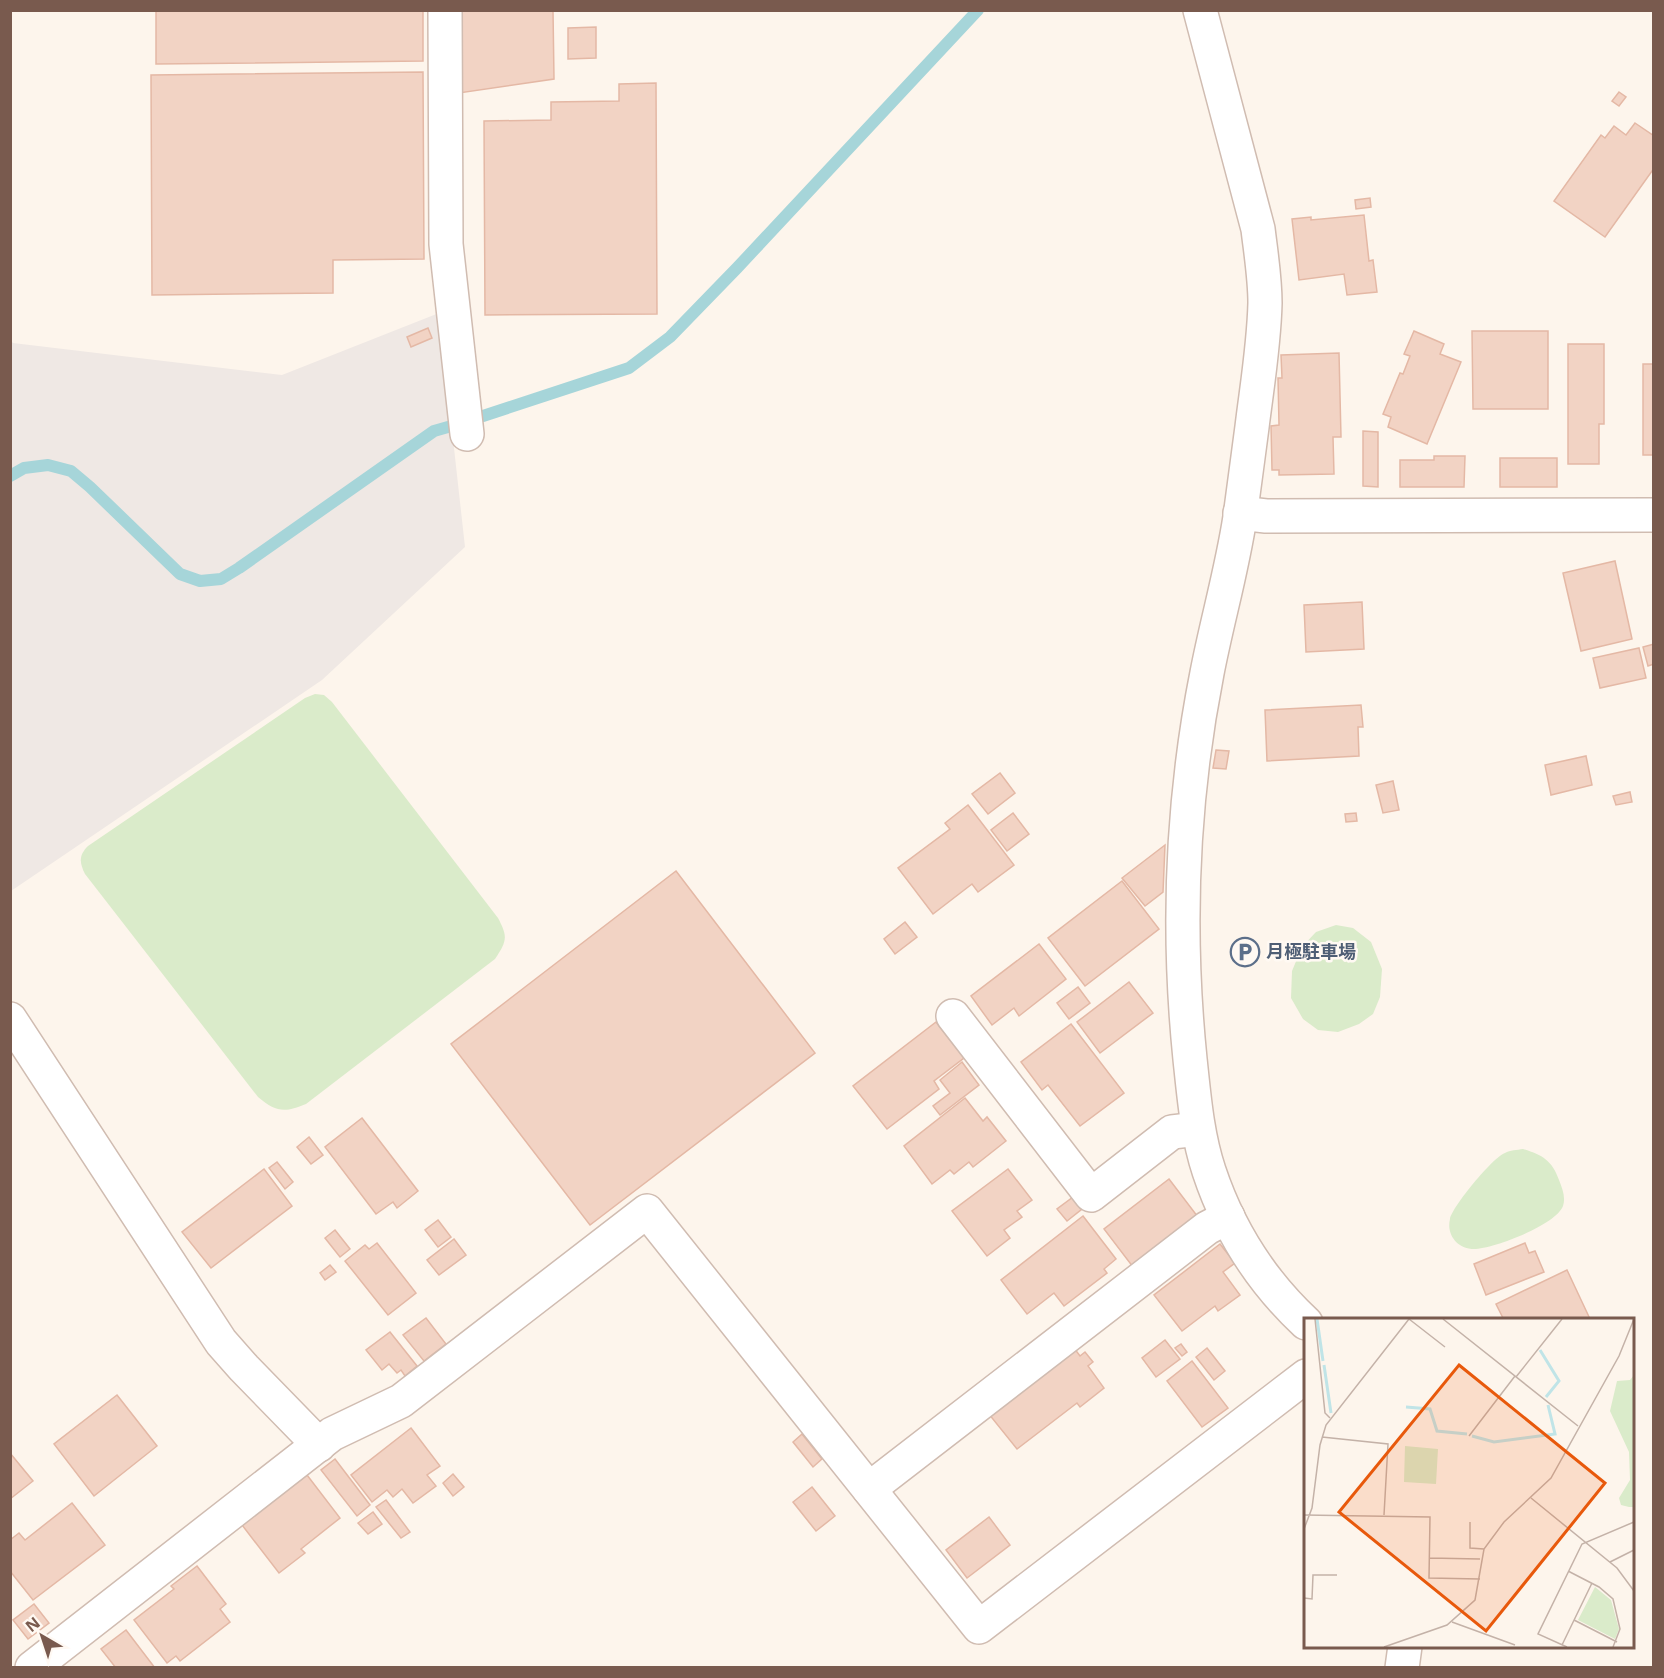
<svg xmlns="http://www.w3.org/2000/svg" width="1664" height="1678" viewBox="0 0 1664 1678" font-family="'Noto Sans','Noto Sans JP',sans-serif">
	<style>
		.industrial { fill: #efe8e4 }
		.green { fill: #daebca }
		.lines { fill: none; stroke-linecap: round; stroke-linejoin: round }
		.stream { stroke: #a6d5d9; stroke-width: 12 }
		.building { fill: #f2d3c4; stroke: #e4b8a5; stroke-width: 1.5 }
		.minor-casing { stroke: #d0bcb1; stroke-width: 36 }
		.tertiary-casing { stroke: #d0bcb1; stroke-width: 36 }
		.minor { stroke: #fff; stroke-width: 33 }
		.tertiary { stroke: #fff; stroke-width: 33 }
		.labels { text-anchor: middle; stroke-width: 5; stroke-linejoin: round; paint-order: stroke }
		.service-label { font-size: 18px; font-weight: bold; fill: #4e5e75; stroke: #fff9f3; text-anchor: start }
		.inset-river { fill: none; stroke: #c0e4e7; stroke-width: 3 }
		.inset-road { fill: none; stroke: #c4b2a8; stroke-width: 1.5 }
		.view { fill: #e8590c; fill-opacity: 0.15; stroke: #e8590c; stroke-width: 3 }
		.inset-edge { fill: none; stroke: #795a4e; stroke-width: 3 }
	</style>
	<rect width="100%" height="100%" fill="#fdf5ec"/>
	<path class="industrial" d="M 439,313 L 465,547 L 322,680 L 11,891 L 11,341 L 13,343 L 282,375 Z"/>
	<g class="green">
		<path d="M 315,694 L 324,695 L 332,702 L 498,918 C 508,937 507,941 495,959 L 306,1104 C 284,1113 276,1112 258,1097 L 85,874 C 79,862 79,855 88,846 L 305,698 Z"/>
		<path d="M 1336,925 L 1353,928 L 1371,942 L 1382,969 L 1380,997 L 1373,1014 L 1359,1024 L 1338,1032 L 1318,1030 L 1303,1019 L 1291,998 L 1292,971 L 1302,947 L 1316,932 Z"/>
		<path d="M 1523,1149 C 1542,1155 1552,1160 1559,1180 C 1562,1188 1566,1197 1563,1206 C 1556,1225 1493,1249 1474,1249 C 1458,1249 1446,1235 1450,1219 C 1452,1207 1493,1157 1505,1153 C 1510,1150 1517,1150 1523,1149 Z"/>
	</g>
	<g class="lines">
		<g class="stream">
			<path d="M 483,416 L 629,368 L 670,337 L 737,268 L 978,10"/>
			<path d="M 10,476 L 24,468 L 48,465 L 71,471 L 90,487 L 180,574 L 200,581 L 221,579 L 239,568 L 434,431 L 448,427"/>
		</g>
	</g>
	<g class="building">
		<path d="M 156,10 L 423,10 L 423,61 L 156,64 Z"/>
		<path d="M 459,10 L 553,10 L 554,79 L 459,93 Z"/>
		<path d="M 596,27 L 596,58 L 568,59 L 568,28 Z"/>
		<path d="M 423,72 L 424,259 L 333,260 L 333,293 L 152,295 L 151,75 Z"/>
		<path d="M 656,83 L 657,314 L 485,315 L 484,121 L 551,120 L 551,102 L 619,101 L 619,84 Z"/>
		<path d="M 1619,92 L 1626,97 L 1619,106 L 1612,101 Z"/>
		<path d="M 1635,123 L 1654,136 L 1654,172 L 1652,171 L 1605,237 L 1554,201 L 1601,135 L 1605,138 L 1614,126 L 1626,135 Z"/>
		<path d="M 1370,198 L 1371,207 L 1356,209 L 1355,200 Z"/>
		<path d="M 1364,215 L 1369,261 L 1373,260 L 1377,292 L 1347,295 L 1344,274 L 1299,280 L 1292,219 L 1311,217 L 1311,220 Z"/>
		<path d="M 428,328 L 432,338 L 411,347 L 407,337 Z"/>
		<path d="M 1414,331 L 1444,344 L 1440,354 L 1461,362 L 1427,444 L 1388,427 L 1391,417 L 1383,414 L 1400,373 L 1403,374 L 1410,356 L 1404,354 Z"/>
		<path d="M 1472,331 L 1548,331 L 1548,409 L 1473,409 Z"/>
		<path d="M 1568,344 L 1604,344 L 1604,424 L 1599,424 L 1599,464 L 1568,464 Z"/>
		<path d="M 1339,353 L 1341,437 L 1333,437 L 1334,474 L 1279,475 L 1279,470 L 1272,470 L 1271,426 L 1279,425 L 1278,378 L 1282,378 L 1281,355 Z"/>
		<rect x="1643" y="364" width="11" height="91"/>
		<path d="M 1363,431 L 1378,432 L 1378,487 L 1363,486 Z"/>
		<path d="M 1434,456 L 1465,456 L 1464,487 L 1400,487 L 1400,460 L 1434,460 Z"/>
		<rect x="1500" y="458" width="57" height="29"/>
		<path d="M 1615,561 L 1632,639 L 1581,651 L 1563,573 Z"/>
		<path d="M 1362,602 L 1364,649 L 1306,652 L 1304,605 Z"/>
		<path d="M 1654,644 L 1654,664 L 1648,666 L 1643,647 Z"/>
		<path d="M 1639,648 L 1646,678 L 1600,688 L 1593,658 Z"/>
		<path d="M 1361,705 L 1363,727 L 1358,727 L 1359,756 L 1267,761 L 1265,710 Z"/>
		<path d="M 1216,750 L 1229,751 L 1226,769 L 1213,768 Z"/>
		<path d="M 1586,756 L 1592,785 L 1551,795 L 1545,765 Z"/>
		<path d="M 1000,773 L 1015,793 L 988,814 L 972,794 Z"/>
		<path d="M 1393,781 L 1399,810 L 1383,813 L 1376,785 Z"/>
		<path d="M 1630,792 L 1632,802 L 1616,805 L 1613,796 Z"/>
		<path d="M 968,805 L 1014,865 L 978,892 L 972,884 L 933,914 L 898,868 L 950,829 L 945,823 Z"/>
		<path d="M 1013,813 L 1029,834 L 1007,851 L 991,830 Z"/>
		<path d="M 1356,813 L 1357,821 L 1346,822 L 1345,814 Z"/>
		<path d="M 1165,845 L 1163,892 L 1145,906 L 1122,878 Z"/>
		<path d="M 676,871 L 815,1053 L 590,1225 L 451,1044 Z"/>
		<path d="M 1122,881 L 1159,929 L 1085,986 L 1048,938 Z"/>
		<path d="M 905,922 L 917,937 L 895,954 L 884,939 Z"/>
		<path d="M 1039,944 L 1066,979 L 1019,1016 L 1014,1008 L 992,1025 L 971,996 Z"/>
		<path d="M 1129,982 L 1153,1013 L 1100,1053 L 1077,1022 Z"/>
		<path d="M 1078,987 L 1090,1003 L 1069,1019 L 1057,1003 Z"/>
		<path d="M 936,1022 L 964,1058 L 934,1081 L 939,1089 L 887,1129 L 853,1086 Z"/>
		<path d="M 1071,1024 L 1124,1093 L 1080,1126 L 1048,1085 L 1042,1090 L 1021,1062 Z"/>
		<path d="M 962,1062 L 979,1085 L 940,1115 L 933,1106 L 950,1093 L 940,1080 Z"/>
		<path d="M 965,1098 L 983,1121 L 987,1117 L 1006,1141 L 973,1167 L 969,1162 L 954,1174 L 950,1170 L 932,1184 L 904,1146 Z"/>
		<path d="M 362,1118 L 418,1191 L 397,1208 L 393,1202 L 376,1214 L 325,1147 Z"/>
		<path d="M 309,1137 L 323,1155 L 311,1164 L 297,1147 Z"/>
		<path d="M 277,1162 L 293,1182 L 285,1189 L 269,1168 Z"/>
		<path d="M 264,1169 L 292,1206 L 211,1268 L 182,1232 Z"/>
		<path d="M 1008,1169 L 1032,1200 L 1017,1211 L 1022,1217 L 1004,1230 L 1010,1238 L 987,1256 L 952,1211 Z"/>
		<path d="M 1169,1179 L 1198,1217 L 1133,1267 L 1104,1229 Z"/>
		<path d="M 1073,1197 L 1082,1209 L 1067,1221 L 1057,1209 Z"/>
		<path d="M 1083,1216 L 1116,1259 L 1104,1269 L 1107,1273 L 1064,1306 L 1054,1293 L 1027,1314 L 1001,1280 Z"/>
		<path d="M 438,1220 L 451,1237 L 438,1247 L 425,1230 Z"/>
		<path d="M 335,1230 L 350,1249 L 340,1257 L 325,1238 Z"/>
		<path d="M 454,1239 L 466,1255 L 439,1275 L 427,1260 Z"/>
		<path d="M 377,1243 L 416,1293 L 388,1315 L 345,1261 L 365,1245 L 369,1249 Z"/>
		<path d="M 1525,1243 L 1529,1253 L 1535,1251 L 1544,1272 L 1486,1295 L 1474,1264 Z"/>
		<path d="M 1220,1244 L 1235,1263 L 1223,1272 L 1240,1295 L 1218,1311 L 1215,1306 L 1182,1331 L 1154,1295 Z"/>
		<path d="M 330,1265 L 336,1272 L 325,1280 L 320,1273 Z"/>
		<path d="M 1567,1270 L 1590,1319 L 1504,1320 L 1496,1304 Z"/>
		<path d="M 426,1318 L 446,1344 L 424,1361 L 403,1335 Z"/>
		<path d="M 390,1332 L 417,1366 L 405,1376 L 401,1370 L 397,1373 L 389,1364 L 382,1370 L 366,1350 Z"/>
		<path d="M 1165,1340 L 1180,1359 L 1156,1377 L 1142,1358 Z"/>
		<path d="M 1181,1344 L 1187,1352 L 1182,1356 L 1175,1348 Z"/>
		<path d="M 1074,1348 L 1080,1356 L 1085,1352 L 1093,1362 L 1088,1366 L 1104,1388 L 1080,1407 L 1077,1403 L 1017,1449 L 988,1413 Z"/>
		<path d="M 1207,1348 L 1225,1371 L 1214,1380 L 1196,1357 Z"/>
		<path d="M 1192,1361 L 1228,1408 L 1202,1427 L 1167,1381 Z"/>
		<path d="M 117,1395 L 157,1446 L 94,1496 L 54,1444 Z"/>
		<path d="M 411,1428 L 440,1466 L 427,1475 L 436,1486 L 413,1503 L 402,1489 L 393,1497 L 387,1490 L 372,1502 L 351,1475 Z"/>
		<path d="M 802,1434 L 822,1459 L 813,1467 L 793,1442 Z"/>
		<path d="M 10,1453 L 33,1481 L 10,1499 Z"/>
		<path d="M 335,1459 L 370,1505 L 357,1516 L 321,1470 Z"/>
		<path d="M 453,1474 L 464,1487 L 453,1496 L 443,1483 Z"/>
		<path d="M 307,1475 L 340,1518 L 301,1549 L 305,1553 L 279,1573 L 242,1525 Z"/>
		<path d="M 812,1487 L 835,1516 L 816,1531 L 793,1502 Z"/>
		<path d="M 386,1500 L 410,1532 L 401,1538 L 376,1507 Z"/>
		<path d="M 72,1503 L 105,1545 L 33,1600 L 10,1571 L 10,1540 L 19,1533 L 25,1540 Z"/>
		<path d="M 373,1512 L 382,1524 L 368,1534 L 358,1523 Z"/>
		<path d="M 989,1517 L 1010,1545 L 967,1578 L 946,1550 Z"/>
		<path d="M 197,1566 L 226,1604 L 220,1609 L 230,1622 L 180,1661 L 176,1656 L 167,1663 L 134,1620 L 174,1589 L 171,1586 Z"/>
		<path d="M 34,1604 L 49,1623 L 28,1639 L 13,1620 Z"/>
		<path d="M 126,1630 L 155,1668 L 116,1668 L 101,1649 Z"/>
	</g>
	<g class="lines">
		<g class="minor-casing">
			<g id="minor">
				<path d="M 445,10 L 446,244 L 467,434"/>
				<path d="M 1200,10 L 1258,229 C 1261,254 1265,278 1265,303 C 1264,345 1257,386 1252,427 C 1248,457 1244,488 1240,517 C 1232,570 1217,621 1207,673 C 1182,799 1177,931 1190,1059 C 1194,1096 1197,1135 1209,1171 C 1228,1228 1261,1281 1306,1323"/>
				<path d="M 953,1016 L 1091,1195 L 1172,1132 L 1198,1129"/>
				<path d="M 10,1019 L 221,1342 L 244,1368 L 319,1445"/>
				<path d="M 869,1489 L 1207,1228 L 1228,1217"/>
				<path d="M 32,1668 L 332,1434 L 401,1401 L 647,1211 L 979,1627 L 1306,1376"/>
				<path d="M 1402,1668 L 1405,1646"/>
			</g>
		</g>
		<g class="tertiary-casing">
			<path id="tertiary" d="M 1240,513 L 1266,516 L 1654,515"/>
		</g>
		<use href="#minor" class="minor"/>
		<use href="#tertiary" class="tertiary"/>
	</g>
	<defs>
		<g id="parking-ring" transform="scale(1.5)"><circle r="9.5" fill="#fff9f3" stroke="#5c6f8a" stroke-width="1.5"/><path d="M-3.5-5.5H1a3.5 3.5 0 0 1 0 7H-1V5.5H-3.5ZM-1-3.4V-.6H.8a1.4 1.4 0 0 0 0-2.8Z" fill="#5c6f8a"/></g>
	</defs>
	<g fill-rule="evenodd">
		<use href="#parking-ring" x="1245" y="952"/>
	</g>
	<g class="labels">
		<g class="service-label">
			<text x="1266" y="958">月極駐車場</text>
		</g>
	</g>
	<g transform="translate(1304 1318)">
		<rect width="330" height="330" fill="#fdf5ec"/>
		<path d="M 330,57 L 330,189 L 325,189 L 317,187 L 315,180 L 326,162 L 325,134 L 306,93 L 313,63 L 326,62 ZM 101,128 L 134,131 L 132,166 L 100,164 ZM 291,269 L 307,282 L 315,311 L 311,321 L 274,302 Z" fill="#daebca"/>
		<path class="inset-river" d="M 13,1 L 19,43M 236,32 L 255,63 L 242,79M 20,47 L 27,95M 102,89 L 126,91 L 133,113 L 163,116M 168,118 L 190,124 L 251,116 L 244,87"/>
		<path class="inset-road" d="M 11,1 L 21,95 L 26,100M 105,1 L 141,29M 139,1 L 274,108M 212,59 L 258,1M 165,118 L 211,58M 18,119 L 84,126 L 80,197M 227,180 L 313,250 L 330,273M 0,197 L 126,199 L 125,260 L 176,261M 166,204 L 166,230 L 180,231M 0,211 L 8,190 L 16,127 L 22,107 L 105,1M 125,240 L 176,241M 306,244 L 330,232M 264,253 L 295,269 L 309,281 L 316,311 L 309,329M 0,280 L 8,281 L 9,257 L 33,257M 270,302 L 313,324M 148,304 L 211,327M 258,327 L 288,265M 80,329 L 143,307 L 171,282 L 180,231 L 200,204 L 247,160 L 315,38 L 330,1M 263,329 L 234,316 L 278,226 L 330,204"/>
		<path class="view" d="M 155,47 L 301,165 L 182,313 L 35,194 Z"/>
		<rect width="330" height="330" class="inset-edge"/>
	</g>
	<rect width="1664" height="1678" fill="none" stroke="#795a4e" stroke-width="24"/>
	<g transform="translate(42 1636) rotate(321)" stroke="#fff9f3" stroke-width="4.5" paint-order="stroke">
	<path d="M0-4.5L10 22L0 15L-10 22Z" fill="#795a4e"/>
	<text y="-9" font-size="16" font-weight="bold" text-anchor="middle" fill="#795a4e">N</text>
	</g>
</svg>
